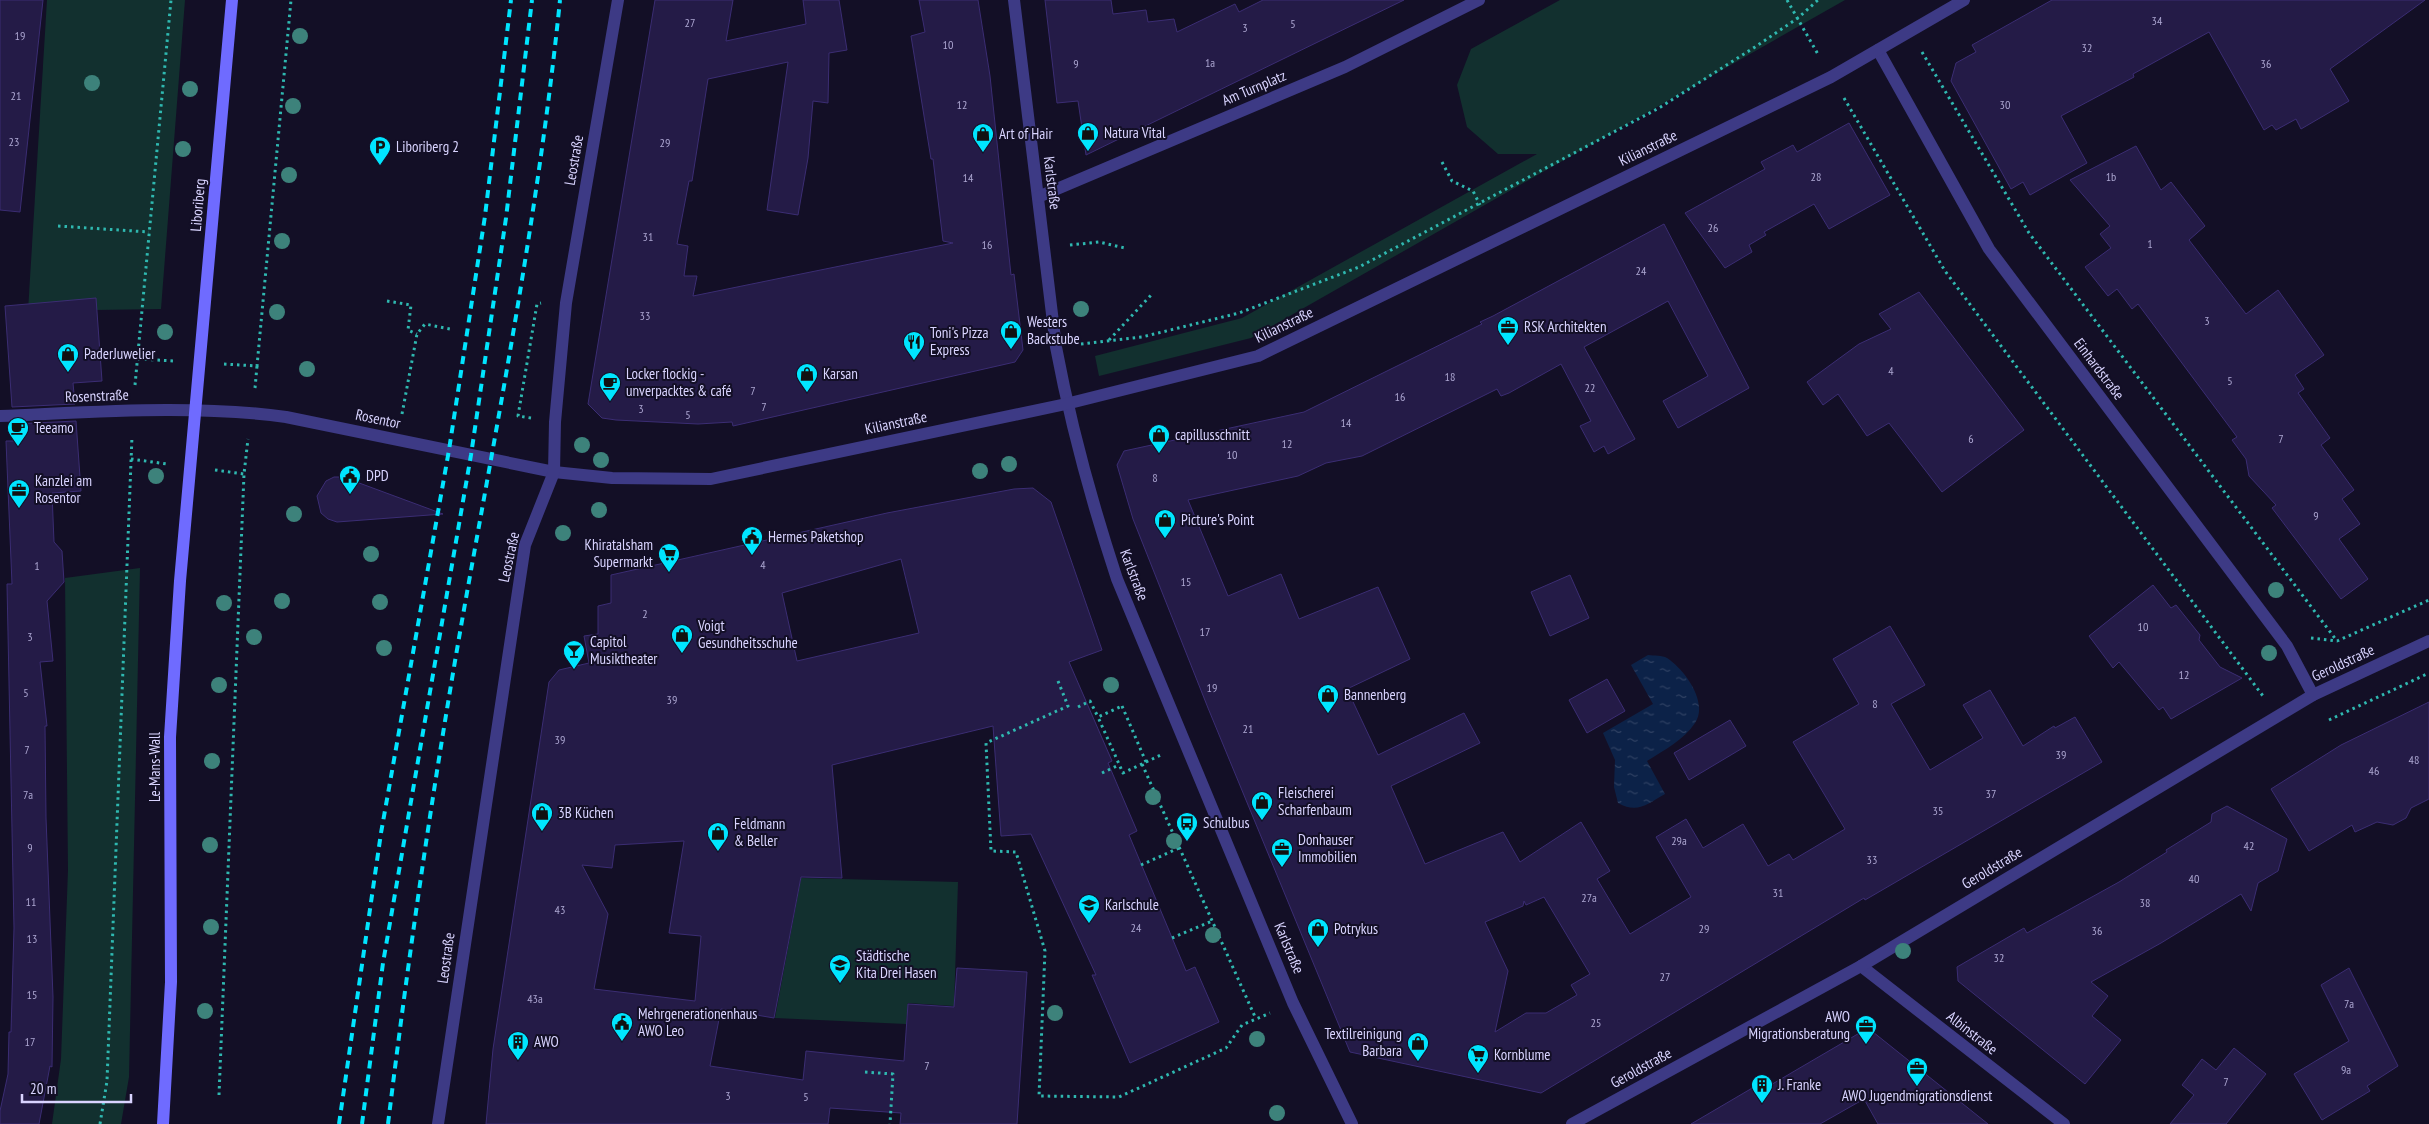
<svg xmlns="http://www.w3.org/2000/svg" width="2429" height="1124" viewBox="0 0 2429 1124" font-family="'PT Sans Narrow',sans-serif">
	<style>
		.green { fill: #12302f }
		.water { fill: url(#water-ripples) }
		.building { fill: #241b47; stroke: #3b2d73; fill-rule: evenodd }
		.lines { fill: none; stroke-linecap: round; stroke-linejoin: round }
		.path { stroke: #2fb8b0; stroke-width: 3; stroke-dasharray: 2.5 4; stroke-linecap: butt }
		.minor { stroke: #3d3a85; stroke-width: 12 }
		.secondary { stroke: #6f6bff; stroke-width: 12 }
		.rail { stroke: #00e5ff; stroke-width: 4; stroke-dasharray: 8 6; stroke-linecap: butt }
		.tree { fill: #3d827b }
		.labels { text-anchor: middle; stroke-width: 4; stroke-linejoin: round; paint-order: stroke }
		.number-label { font-size: 12px; fill: #aca6d1 }
		.street-label { font-size: 15px; fill: #d9d4ff; stroke: #130f26 }
		.poi-label { font-size: 15px; fill: #d9d4ff; stroke: #130f26; text-anchor: start }
	</style>
	<defs>
		<pattern id="water-ripples" width="26" height="14" patternUnits="userSpaceOnUse" patternTransform="scale(1.25)"><rect width="26" height="14" fill="#0c2248"/><path d="M2 4q2-2 4 0t4 0M15 11q2-2 4 0t4 0" fill="none" stroke="#2f4163"/></pattern>
	</defs>
	<rect width="100%" height="100%" fill="#130f26"/>
	<g class="green">
		<path d="M 47,0 L 185,0 L 161,309 L 28,311 Z"/>
		<path d="M 1560,0 L 1845,0 L 1251,338 L 1099,376 L 1095,356 L 1242,318 L 1537,154 L 1498,154 L 1467,127 L 1457,85 L 1471,49 Z"/>
		<path d="M 140,568 L 129,1077 L 121,1124 L 52,1124 L 61,1059 L 68,870 L 65,578 Z"/>
		<path d="M 801,878 L 958,882 L 954,1006 L 908,1003 L 906,1024 L 775,1018 Z"/>
	</g>
	<path class="water" d="M 1648,655 C 1654,656 1662,655 1667,658 C 1684,669 1709,702 1695,723 C 1684,740 1664,750 1647,761 L 1665,794 C 1647,804 1638,814 1618,803 L 1614,787 L 1615,760 L 1603,733 L 1653,704 L 1631,665 Z"/>
	<g class="building">
		<path d="M 0,0 L 43,0 L 20,212 L 0,210 Z"/>
		<path d="M 655,0 L 733,0 L 726,41 L 806,24 L 803,0 L 839,0 L 847,50 L 829,53 L 828,103 L 813,101 L 808,158 L 798,215 L 767,210 L 788,62 L 708,79 L 692,181 L 689,181 L 677,244 L 688,246 L 684,276 L 697,276 L 693,296 L 953,243 L 943,241 L 933,159 L 931,159 L 911,36 L 925,32 L 919,0 L 978,0 L 990,76 L 1011,275 L 1014,274 L 1023,350 L 1015,362 L 733,426 L 732,422 L 698,424 L 616,420 L 602,418 L 588,404 Z"/>
		<path d="M 1045,0 L 1111,0 L 1113,14 L 1146,10 L 1148,22 L 1174,19 L 1177,32 L 1235,4 L 1239,12 L 1263,0 L 1404,0 L 1086,155 L 1078,101 L 1057,103 Z"/>
		<path d="M 2052,0 L 2425,0 L 2330,69 L 2349,101 L 2301,129 L 2296,119 L 2276,130 L 2272,125 L 2264,130 L 2209,32 L 2133,74 L 2134,77 L 2061,116 L 2087,163 L 2030,195 L 2023,182 L 2011,189 L 1951,81 L 1956,63 L 1976,52 L 1972,45 Z"/>
		<path d="M 1849,123 L 1890,195 L 1829,229 L 1814,204 L 1764,232 L 1766,235 L 1749,245 L 1752,252 L 1725,268 L 1685,213 L 1765,169 L 1761,162 L 1793,145 L 1797,152 Z"/>
		<path d="M 2136,146 L 2161,190 L 2171,182 L 2205,226 L 2189,240 L 2246,314 L 2278,290 L 2324,355 L 2295,375 L 2304,389 L 2298,393 L 2330,438 L 2321,445 L 2354,490 L 2342,499 L 2360,524 L 2339,539 L 2368,579 L 2341,599 L 2272,508 L 2276,505 L 2249,476 L 2246,459 L 2232,440 L 2237,437 L 2138,304 L 2132,309 L 2117,289 L 2108,296 L 2085,267 L 2111,248 L 2100,234 L 2110,226 L 2070,180 Z"/>
		<path d="M 1664,224 L 1749,388 L 1678,428 L 1663,401 L 1708,376 L 1668,301 L 1584,347 L 1635,439 L 1608,454 L 1604,446 L 1594,452 L 1580,426 L 1591,421 L 1561,364 L 1509,393 L 1501,396 L 1497,389 L 1362,456 L 1326,463 L 1298,476 L 1188,500 L 1228,596 L 1281,574 L 1299,619 L 1378,587 L 1410,659 L 1347,689 L 1378,755 L 1464,713 L 1480,743 L 1391,786 L 1425,864 L 1503,832 L 1520,862 L 1581,822 L 1610,871 L 1597,879 L 1630,934 L 1691,897 L 1656,837 L 1686,819 L 1703,848 L 1743,824 L 1768,866 L 1789,854 L 1793,860 L 1845,829 L 1793,742 L 1859,704 L 1833,659 L 1890,626 L 1925,685 L 1891,704 L 1930,770 L 1983,738 L 1963,705 L 1990,690 L 2023,746 L 2054,726 L 2055,728 L 2075,717 L 2102,762 L 1865,900 L 1864,898 L 1541,1093 L 1350,1052 L 1208,708 L 1133,519 L 1117,465 L 1124,451 L 1304,412 L 1482,324 L 1480,322 L 1493,316 ZM 1544,897 L 1590,974 L 1571,985 L 1577,995 L 1546,1013 L 1526,1013 L 1495,1032 L 1508,971 L 1485,922 L 1523,906 L 1524,901 L 1526,905 Z"/>
		<path d="M 1919,292 L 2024,430 L 1942,492 L 1889,423 L 1867,436 L 1838,394 L 1823,405 L 1807,382 L 1859,344 L 1891,329 L 1879,314 Z"/>
		<path d="M 96,298 L 102,381 L 73,383 L 75,404 L 12,407 L 5,306 Z"/>
		<path d="M 76,421 L 81,491 L 52,493 L 54,542 L 62,551 L 64,582 L 47,601 L 53,661 L 40,662 L 47,726 L 45,726 L 46,818 L 53,997 L 52,1067 L 50,1066 L 39,1124 L 0,1124 L 0,1111 L 8,1074 L 9,1032 L 11,1032 L 14,928 L 7,584 L 12,584 L 6,441 L 15,441 L 14,424 Z"/>
		<path d="M 334,477 L 343,477 L 443,514 L 337,522 L 328,519 L 321,513 L 317,496 L 326,481 Z"/>
		<path d="M 1033,488 L 1051,502 L 1102,650 L 1069,662 L 1112,761 L 1108,763 L 1137,831 L 1129,835 L 1186,971 L 1195,967 L 1219,1022 L 1130,1063 L 1092,975 L 1096,975 L 1031,834 L 1001,836 L 993,726 L 832,765 L 842,878 L 801,877 L 774,1018 L 721,1009 L 710,1066 L 803,1080 L 806,1051 L 904,1061 L 908,1004 L 954,1007 L 957,968 L 1027,972 L 1017,1124 L 900,1124 L 901,1113 L 830,1108 L 828,1124 L 486,1124 L 493,1049 L 549,682 L 559,670 L 589,663 L 584,636 L 598,634 L 598,606 L 611,603 L 611,575 L 887,513 L 1014,489 ZM 901,559 L 919,633 L 797,661 L 782,593 ZM 684,841 L 669,933 L 701,936 L 695,1001 L 594,989 L 608,914 L 582,865 L 612,868 L 615,845 Z"/>
		<path d="M 1570,575 L 1589,618 L 1550,636 L 1531,592 Z"/>
		<path d="M 2153,585 L 2171,608 L 2176,605 L 2200,635 L 2199,640 L 2220,667 L 2242,678 L 2171,719 L 2163,707 L 2159,710 L 2119,662 L 2113,668 L 2089,636 Z"/>
		<path d="M 1607,679 L 1625,711 L 1587,733 L 1569,700 Z"/>
		<path d="M 2429,702 L 2429,799 L 2411,808 L 2406,818 L 2393,825 L 2377,822 L 2355,832 L 2352,825 L 2309,851 L 2271,789 L 2341,745 Z"/>
		<path d="M 1730,720 L 1746,746 L 1689,780 L 1674,753 Z"/>
		<path d="M 2227,806 L 2287,839 L 2278,871 L 2258,883 L 2251,911 L 2241,894 L 2161,943 L 2091,982 L 2108,996 L 2092,1016 L 2121,1040 L 2085,1084 L 1958,981 L 1957,967 L 2024,928 L 2027,933 L 2119,882 L 2167,852 L 2166,850 L 2211,822 L 2212,814 Z"/>
		<path d="M 2349,968 L 2398,1066 L 2367,1086 L 2370,1091 L 2322,1120 L 2294,1074 L 2349,1041 L 2321,985 Z"/>
		<path d="M 1868,1028 L 1988,1124 L 1878,1124 L 1864,1099 L 1820,1124 L 1691,1124 L 1754,1087 L 1757,1093 Z"/>
		<path d="M 2234,1048 L 2266,1074 L 2226,1124 L 2170,1124 L 2194,1095 L 2182,1085 L 2202,1059 L 2216,1070 Z"/>
	</g>
	<g class="lines">
		<g class="path">
			<path d="M 1787,0 L 1819,56"/>
			<path d="M 1922,52 L 2029,233 L 2337,641"/>
			<path d="M 1844,98 L 1945,271 L 2263,696"/>
			<path d="M 1442,162 L 1452,181 L 1473,191 L 1480,205"/>
			<path d="M 58,226 L 149,232"/>
			<path d="M 1070,245 L 1099,242 L 1125,248"/>
			<path d="M 387,301 L 411,305 L 408,330 L 417,334"/>
			<path d="M 1109,340 L 1153,293"/>
			<path d="M 1081,344 L 1142,337 L 1239,313 L 1359,267 L 1659,108 L 1755,47 L 1798,18 L 1818,0"/>
			<path d="M 138,359 L 175,361"/>
			<path d="M 224,364 L 257,366 L 291,0"/>
			<path d="M 135,385 L 171,0"/>
			<path d="M 255,388 L 257,366"/>
			<path d="M 402,414 L 417,334 L 425,324 L 450,329"/>
			<path d="M 531,418 L 518,416 L 537,304 L 541,303"/>
			<path d="M 131,459 L 167,464"/>
			<path d="M 215,470 L 244,474"/>
			<path d="M 2311,638 L 2337,641 L 2429,600"/>
			<path d="M 1058,681 L 1068,706 L 986,743 L 991,851 L 1016,852 L 1045,951 L 1039,1096 L 1119,1097 L 1226,1048 L 1242,1025 L 1270,1013"/>
			<path d="M 1122,706 L 1146,762 L 1123,773 L 1098,717 Z"/>
			<path d="M 1078,707 L 1090,701 L 1098,717"/>
			<path d="M 2329,720 L 2429,673"/>
			<path d="M 1146,762 L 1163,754"/>
			<path d="M 1142,764 L 1256,1019"/>
			<path d="M 1102,773 L 1119,765"/>
			<path d="M 1141,865 L 1179,848"/>
			<path d="M 1172,938 L 1212,921"/>
			<path d="M 865,1072 L 893,1074 L 890,1124"/>
			<path d="M 219,1095 L 244,474 L 248,439"/>
			<path d="M 100,1124 L 107,1081 L 132,436"/>
		</g>
		<g class="minor">
			<path d="M 1014,0 L 1056,347 C 1071,427 1092,503 1117,579 L 1293,1003 L 1352,1124"/>
			<path d="M 1878,50 L 1989,249 L 2287,646 L 2313,695"/>
			<path d="M 1038,197 L 1345,67 L 1479,0"/>
			<path d="M 0,416 C 95,412 192,404 286,417 L 554,472 L 612,478 L 711,479 L 1066,404 L 1258,356 L 1831,77 L 1964,0"/>
			<path d="M 1861,966 L 2064,1124"/>
			<path d="M 438,1124 L 525,545 L 554,472 L 555,422 L 566,303 L 618,0"/>
			<path d="M 1572,1124 L 1861,966 L 2313,695 L 2429,641"/>
		</g>
		<path class="secondary" d="M 163,1124 L 171,982 L 170,737 L 180,581 L 232,0"/>
		<g class="rail">
			<path d="M 339,1124 L 381,833 L 449,450 L 485,216 L 511,0"/>
			<path d="M 362,1124 L 383,963 L 471,455 L 506,218 L 532,0"/>
			<path d="M 388,1124 C 410,944 436,765 468,587 C 503,392 540,197 560,0"/>
		</g>
	</g>
	<g class="tree">
		<circle cx="300" cy="36" r="8"/>
		<circle cx="92" cy="83" r="8"/>
		<circle cx="190" cy="89" r="8"/>
		<circle cx="293" cy="106" r="8"/>
		<circle cx="183" cy="149" r="8"/>
		<circle cx="289" cy="175" r="8"/>
		<circle cx="282" cy="241" r="8"/>
		<circle cx="1081" cy="309" r="8"/>
		<circle cx="277" cy="312" r="8"/>
		<circle cx="165" cy="332" r="8"/>
		<circle cx="307" cy="369" r="8"/>
		<circle cx="582" cy="445" r="8"/>
		<circle cx="601" cy="460" r="8"/>
		<circle cx="1009" cy="464" r="8"/>
		<circle cx="980" cy="471" r="8"/>
		<circle cx="156" cy="476" r="8"/>
		<circle cx="599" cy="510" r="8"/>
		<circle cx="294" cy="514" r="8"/>
		<circle cx="563" cy="533" r="8"/>
		<circle cx="371" cy="554" r="8"/>
		<circle cx="2276" cy="590" r="8"/>
		<circle cx="282" cy="601" r="8"/>
		<circle cx="380" cy="602" r="8"/>
		<circle cx="224" cy="603" r="8"/>
		<circle cx="254" cy="637" r="8"/>
		<circle cx="384" cy="648" r="8"/>
		<circle cx="2269" cy="653" r="8"/>
		<circle cx="219" cy="685" r="8"/>
		<circle cx="1111" cy="685" r="8"/>
		<circle cx="212" cy="761" r="8"/>
		<circle cx="1153" cy="797" r="8"/>
		<circle cx="1174" cy="841" r="8"/>
		<circle cx="210" cy="845" r="8"/>
		<circle cx="211" cy="927" r="8"/>
		<circle cx="1213" cy="935" r="8"/>
		<circle cx="1903" cy="951" r="8"/>
		<circle cx="205" cy="1011" r="8"/>
		<circle cx="1055" cy="1013" r="8"/>
		<circle cx="1257" cy="1039" r="8"/>
		<circle cx="1277" cy="1113" r="8"/>
	</g>
	<defs>
		<g id="shop-pin" transform="scale(1.125)"><path d="M0 17L-7.5 6A9.5 9.5 0 1 1 7.5 6Z" fill="#00e5ff" stroke="#130f26"/><path d="M-5-2.5h2.3a2.7 3.5 0 0 1 5.4 0H5L5.5 6h-11ZM-1.5-2.5h3a1.5 2.3 0 0 0-3 0Z" fill="#111"/></g>
		<g id="parking-pin" transform="scale(1.125)"><path d="M0 17L-7.5 6A9.5 9.5 0 1 1 7.5 6Z" fill="#00e5ff" stroke="#130f26"/><path d="M-3.5-5.5H1a3.5 3.5 0 0 1 0 7H-1V5.5H-3.5ZM-1-3.4V-.6H.8a1.4 1.4 0 0 0 0-2.8Z" fill="#111"/></g>
		<g id="office-pin" transform="scale(1.125)"><path d="M0 17L-7.5 6A9.5 9.5 0 1 1 7.5 6Z" fill="#00e5ff" stroke="#130f26"/><path d="M-6-3h4V-5.5h4V-3h4V5H-6ZM-1-4.5V-3h2v-1.5ZM-6 0V1H6V0Z" fill="#111"/></g>
		<g id="restaurant-pin" transform="scale(1.125)"><path d="M0 17L-7.5 6A9.5 9.5 0 1 1 7.5 6Z" fill="#00e5ff" stroke="#130f26"/><path d="M-5-6h1v4h1v-4h1v4h1v-4h1v5L-1.5 .5V6h-2V.5L-5-1ZM5-6V6H3V1.5H1.5Q1.5-4 5-6Z" fill="#111"/></g>
		<g id="cafe-pin" transform="scale(1.125)"><path d="M0 17L-7.5 6A9.5 9.5 0 1 1 7.5 6Z" fill="#00e5ff" stroke="#130f26"/><path d="M-5.5-4.5H6V0H3Q3 3.5 0 3.5H-2.5Q-5.5 3.5-5.5 0ZM3-3.2v2h1.7v-2ZM-6 4.5H4V6H-6Z" fill="#111"/></g>
		<g id="civic-pin" transform="scale(1.125)"><path d="M0 17L-7.5 6A9.5 9.5 0 1 1 7.5 6Z" fill="#00e5ff" stroke="#130f26"/><path d="M-.6-6.5H3V-4.5H.6V-3L4-1V1h2V6H-6V1h2V-1L-.6-3ZM-1.2 2.5V6h2.4V2.5Z" fill="#111"/></g>
		<g id="supermarket-pin" transform="scale(1.125)"><path d="M0 17L-7.5 6A9.5 9.5 0 1 1 7.5 6Z" fill="#00e5ff" stroke="#130f26"/><path d="M-6-5.5h2.5l.6 2H6L4.5 2H-2.5L-4.4-4H-6ZM-1.5 3.2a1.3 1.3 0 1 0 .1 0ZM3 3.2a1.3 1.3 0 1 0 .1 0Z" fill="#111"/></g>
		<g id="bar-pin" transform="scale(1.125)"><path d="M0 17L-7.5 6A9.5 9.5 0 1 1 7.5 6Z" fill="#00e5ff" stroke="#130f26"/><path d="M-6-5H6L.8 .8V4.5H3.5V6h-7V4.5H-.8V.8Z" fill="#111"/></g>
		<g id="bus-pin" transform="scale(1.125)"><path d="M0 17L-7.5 6A9.5 9.5 0 1 1 7.5 6Z" fill="#00e5ff" stroke="#130f26"/><path d="M-5-6H5V4H4V6H2V4H-2V6H-4V4H-5ZM-3.5-4V0h7V-4ZM-3.5 1.2v1.5H-2V1.2ZM2 1.2v1.5H3.5V1.2Z" fill="#111"/></g>
		<g id="school-pin" transform="scale(1.125)"><path d="M0 17L-7.5 6A9.5 9.5 0 1 1 7.5 6Z" fill="#00e5ff" stroke="#130f26"/><path d="M0-5L7-2L0 1L-7-2ZM-4 1L0 2.5L4 1V4Q0 6-4 4Z" fill="#111"/></g>
		<g id="building-pin" transform="scale(1.125)"><path d="M0 17L-7.5 6A9.5 9.5 0 1 1 7.5 6Z" fill="#00e5ff" stroke="#130f26"/><path d="M-4-6H4V6H1V3H-1V6H-4ZM-2.5-4.3h1.7v1.8h-1.7ZM.8-4.3h1.7v1.8H.8ZM-2.5-1h1.7V.8h-1.7ZM.8-1h1.7V.8H.8Z" fill="#111"/></g>
	</defs>
	<g fill-rule="evenodd">
		<use href="#shop-pin" x="1088" y="133"/>
		<use href="#shop-pin" x="983" y="134"/>
		<use href="#parking-pin" x="380" y="147"/>
		<use href="#office-pin" x="1508" y="327"/>
		<use href="#shop-pin" x="1011" y="331"/>
		<use href="#restaurant-pin" x="914" y="342"/>
		<use href="#shop-pin" x="68" y="354"/>
		<use href="#shop-pin" x="807" y="374"/>
		<use href="#cafe-pin" x="610" y="383"/>
		<use href="#cafe-pin" x="18" y="428"/>
		<use href="#shop-pin" x="1159" y="435"/>
		<use href="#civic-pin" x="350" y="476"/>
		<use href="#office-pin" x="19" y="490"/>
		<use href="#shop-pin" x="1165" y="520"/>
		<use href="#civic-pin" x="752" y="537"/>
		<use href="#supermarket-pin" x="669" y="554"/>
		<use href="#shop-pin" x="682" y="635"/>
		<use href="#bar-pin" x="574" y="651"/>
		<use href="#shop-pin" x="1328" y="695"/>
		<use href="#shop-pin" x="1262" y="802"/>
		<use href="#shop-pin" x="542" y="813"/>
		<use href="#bus-pin" x="1187" y="823"/>
		<use href="#shop-pin" x="718" y="833"/>
		<use href="#office-pin" x="1282" y="849"/>
		<use href="#school-pin" x="1089" y="905"/>
		<use href="#shop-pin" x="1318" y="929"/>
		<use href="#school-pin" x="840" y="965"/>
		<use href="#civic-pin" x="622" y="1023"/>
		<use href="#office-pin" x="1866" y="1026"/>
		<use href="#building-pin" x="518" y="1042"/>
		<use href="#shop-pin" x="1418" y="1043"/>
		<use href="#supermarket-pin" x="1478" y="1055"/>
		<use href="#office-pin" x="1917" y="1068"/>
		<use href="#building-pin" x="1762" y="1085"/>
	</g>
	<g class="labels">
		<g class="number-label">
			<text x="2157" y="25">34</text>
			<text x="690" y="27">27</text>
			<text x="1293" y="28">5</text>
			<text x="1245" y="32">3</text>
			<text x="20" y="40">19</text>
			<text x="948" y="49">10</text>
			<text x="2087" y="52">32</text>
			<text x="1210" y="67">1a</text>
			<text x="1076" y="68">9</text>
			<text x="2266" y="68">36</text>
			<text x="16" y="100">21</text>
			<text x="962" y="109">12</text>
			<text x="2005" y="109">30</text>
			<text x="14" y="146">23</text>
			<text x="665" y="147">29</text>
			<text x="1816" y="181">28</text>
			<text x="2111" y="181">1b</text>
			<text x="968" y="182">14</text>
			<text x="1713" y="232">26</text>
			<text x="648" y="241">31</text>
			<text x="2150" y="248">1</text>
			<text x="987" y="249">16</text>
			<text x="1641" y="275">24</text>
			<text x="645" y="320">33</text>
			<text x="2207" y="325">3</text>
			<text x="1891" y="375">4</text>
			<text x="1450" y="381">18</text>
			<text x="2230" y="385">5</text>
			<text x="1590" y="392">22</text>
			<text x="753" y="395">7</text>
			<text x="1400" y="401">16</text>
			<text x="764" y="411">7</text>
			<text x="641" y="413">3</text>
			<text x="688" y="419">5</text>
			<text x="1346" y="427">14</text>
			<text x="1971" y="443">6</text>
			<text x="2281" y="443">7</text>
			<text x="1287" y="448">12</text>
			<text x="1232" y="459">10</text>
			<text x="1155" y="482">8</text>
			<text x="2316" y="520">9</text>
			<text x="763" y="569">4</text>
			<text x="37" y="570">1</text>
			<text x="1186" y="586">15</text>
			<text x="645" y="618">2</text>
			<text x="2143" y="631">10</text>
			<text x="1205" y="636">17</text>
			<text x="30" y="641">3</text>
			<text x="2184" y="679">12</text>
			<text x="1212" y="692">19</text>
			<text x="26" y="697">5</text>
			<text x="672" y="704">39</text>
			<text x="1875" y="708">8</text>
			<text x="1248" y="733">21</text>
			<text x="560" y="744">39</text>
			<text x="27" y="754">7</text>
			<text x="2061" y="759">39</text>
			<text x="2414" y="764">48</text>
			<text x="2374" y="775">46</text>
			<text x="1991" y="798">37</text>
			<text x="28" y="799">7a</text>
			<text x="1938" y="815">35</text>
			<text x="1679" y="845">29a</text>
			<text x="2249" y="850">42</text>
			<text x="30" y="852">9</text>
			<text x="1872" y="864">33</text>
			<text x="2194" y="883">40</text>
			<text x="1778" y="897">31</text>
			<text x="1589" y="902">27a</text>
			<text x="31" y="906">11</text>
			<text x="2145" y="907">38</text>
			<text x="560" y="914">43</text>
			<text x="1136" y="932">24</text>
			<text x="1704" y="933">29</text>
			<text x="2097" y="935">36</text>
			<text x="32" y="943">13</text>
			<text x="1999" y="962">32</text>
			<text x="1665" y="981">27</text>
			<text x="32" y="999">15</text>
			<text x="535" y="1003">43a</text>
			<text x="2349" y="1008">7a</text>
			<text x="1596" y="1027">25</text>
			<text x="30" y="1046">17</text>
			<text x="927" y="1070">7</text>
			<text x="2346" y="1074">9a</text>
			<text x="2226" y="1086">7</text>
			<text x="728" y="1100">3</text>
			<text x="806" y="1101">5</text>
		</g>
		<g class="street-label">
			<text transform="translate(1254 88) rotate(-23)" y="5">Am Turnplatz</text>
			<text transform="translate(1648 148) rotate(-26)" y="5">Kilianstraße</text>
			<text transform="translate(574 160) rotate(-80)" y="5">Leostraße</text>
			<text transform="translate(1052 183) rotate(83)" y="5">Karlstraße</text>
			<text transform="translate(198 205) rotate(-85)" y="5">Liboriberg</text>
			<text transform="translate(1284 325) rotate(-26)" y="5">Kilianstraße</text>
			<text transform="translate(2099 369) rotate(53)" y="5">Einhardstraße</text>
			<text transform="translate(97 396) rotate(-2)" y="5">Rosenstraße</text>
			<text transform="translate(378 419) rotate(12)" y="5">Rosentor</text>
			<text transform="translate(896 423) rotate(-12)" y="5">Kilianstraße</text>
			<text transform="translate(509 557) rotate(-78)" y="5">Leostraße</text>
			<text transform="translate(1134 575) rotate(69)" y="5">Karlstraße</text>
			<text transform="translate(2343 663) rotate(-25)" y="5">Geroldstraße</text>
			<text transform="translate(155 767) rotate(-90)" y="5">Le-Mans-Wall</text>
			<text transform="translate(1992 868) rotate(-31)" y="5">Geroldstraße</text>
			<text transform="translate(1289 948) rotate(67)" y="5">Karlstraße</text>
			<text transform="translate(446 958) rotate(-82)" y="5">Leostraße</text>
			<text transform="translate(1972 1033) rotate(38)" y="5">Albinstraße</text>
			<text transform="translate(1641 1068) rotate(-29)" y="5">Geroldstraße</text>
		</g>
		<g class="poi-label">
			<text x="1104" y="138">Natura Vital</text>
			<text x="999" y="139">Art of Hair</text>
			<text x="396" y="152">Liboriberg 2</text>
			<text x="1027" y="327">Westers<tspan x="1027" dy="17">Backstube</tspan></text>
			<text x="1524" y="332">RSK Architekten</text>
			<text x="930" y="338">Toni's Pizza<tspan x="930" dy="17">Express</tspan></text>
			<text x="84" y="359">PaderJuwelier</text>
			<text x="626" y="379">Locker flockig -<tspan x="626" dy="17">unverpacktes &amp; café</tspan></text>
			<text x="823" y="379">Karsan</text>
			<text x="34" y="433">Teeamo</text>
			<text x="1175" y="440">capillusschnitt</text>
			<text x="366" y="481">DPD</text>
			<text x="35" y="486">Kanzlei am<tspan x="35" dy="17">Rosentor</tspan></text>
			<text x="1181" y="525">Picture's Point</text>
			<text x="768" y="542">Hermes Paketshop</text>
			<text x="653" y="550" text-anchor="end">Khiratalsham<tspan x="653" dy="17">Supermarkt</tspan></text>
			<text x="698" y="631">Voigt<tspan x="698" dy="17">Gesundheitsschuhe</tspan></text>
			<text x="590" y="647">Capitol<tspan x="590" dy="17">Musiktheater</tspan></text>
			<text x="1344" y="700">Bannenberg</text>
			<text x="1278" y="798">Fleischerei<tspan x="1278" dy="17">Scharfenbaum</tspan></text>
			<text x="558" y="818">3B Küchen</text>
			<text x="1203" y="828">Schulbus</text>
			<text x="734" y="829">Feldmann<tspan x="734" dy="17">&amp; Beller</tspan></text>
			<text x="1298" y="845">Donhauser<tspan x="1298" dy="17">Immobilien</tspan></text>
			<text x="1105" y="910">Karlschule</text>
			<text x="1334" y="934">Potrykus</text>
			<text x="856" y="961">Städtische<tspan x="856" dy="17">Kita Drei Hasen</tspan></text>
			<text x="638" y="1019">Mehrgenerationenhaus<tspan x="638" dy="17">AWO Leo</tspan></text>
			<text x="1850" y="1022" text-anchor="end">AWO<tspan x="1850" dy="17">Migrationsberatung</tspan></text>
			<text x="1402" y="1039" text-anchor="end">Textilreinigung<tspan x="1402" dy="17">Barbara</tspan></text>
			<text x="534" y="1047">AWO</text>
			<text x="1494" y="1060">Kornblume</text>
			<text x="1778" y="1090">J. Franke</text>
			<text x="1917" y="1101" text-anchor="middle">AWO Jugendmigrationsdienst</text>
		</g>
	</g>
	<path d="M22 1094v8h109v-8" fill="none" stroke="#d9d4ff" stroke-width="2.5"/>
	<text x="30" y="1094" font-size="15" fill="#d9d4ff" stroke="#130f26" stroke-width="4" paint-order="stroke">20 m</text>
</svg>
